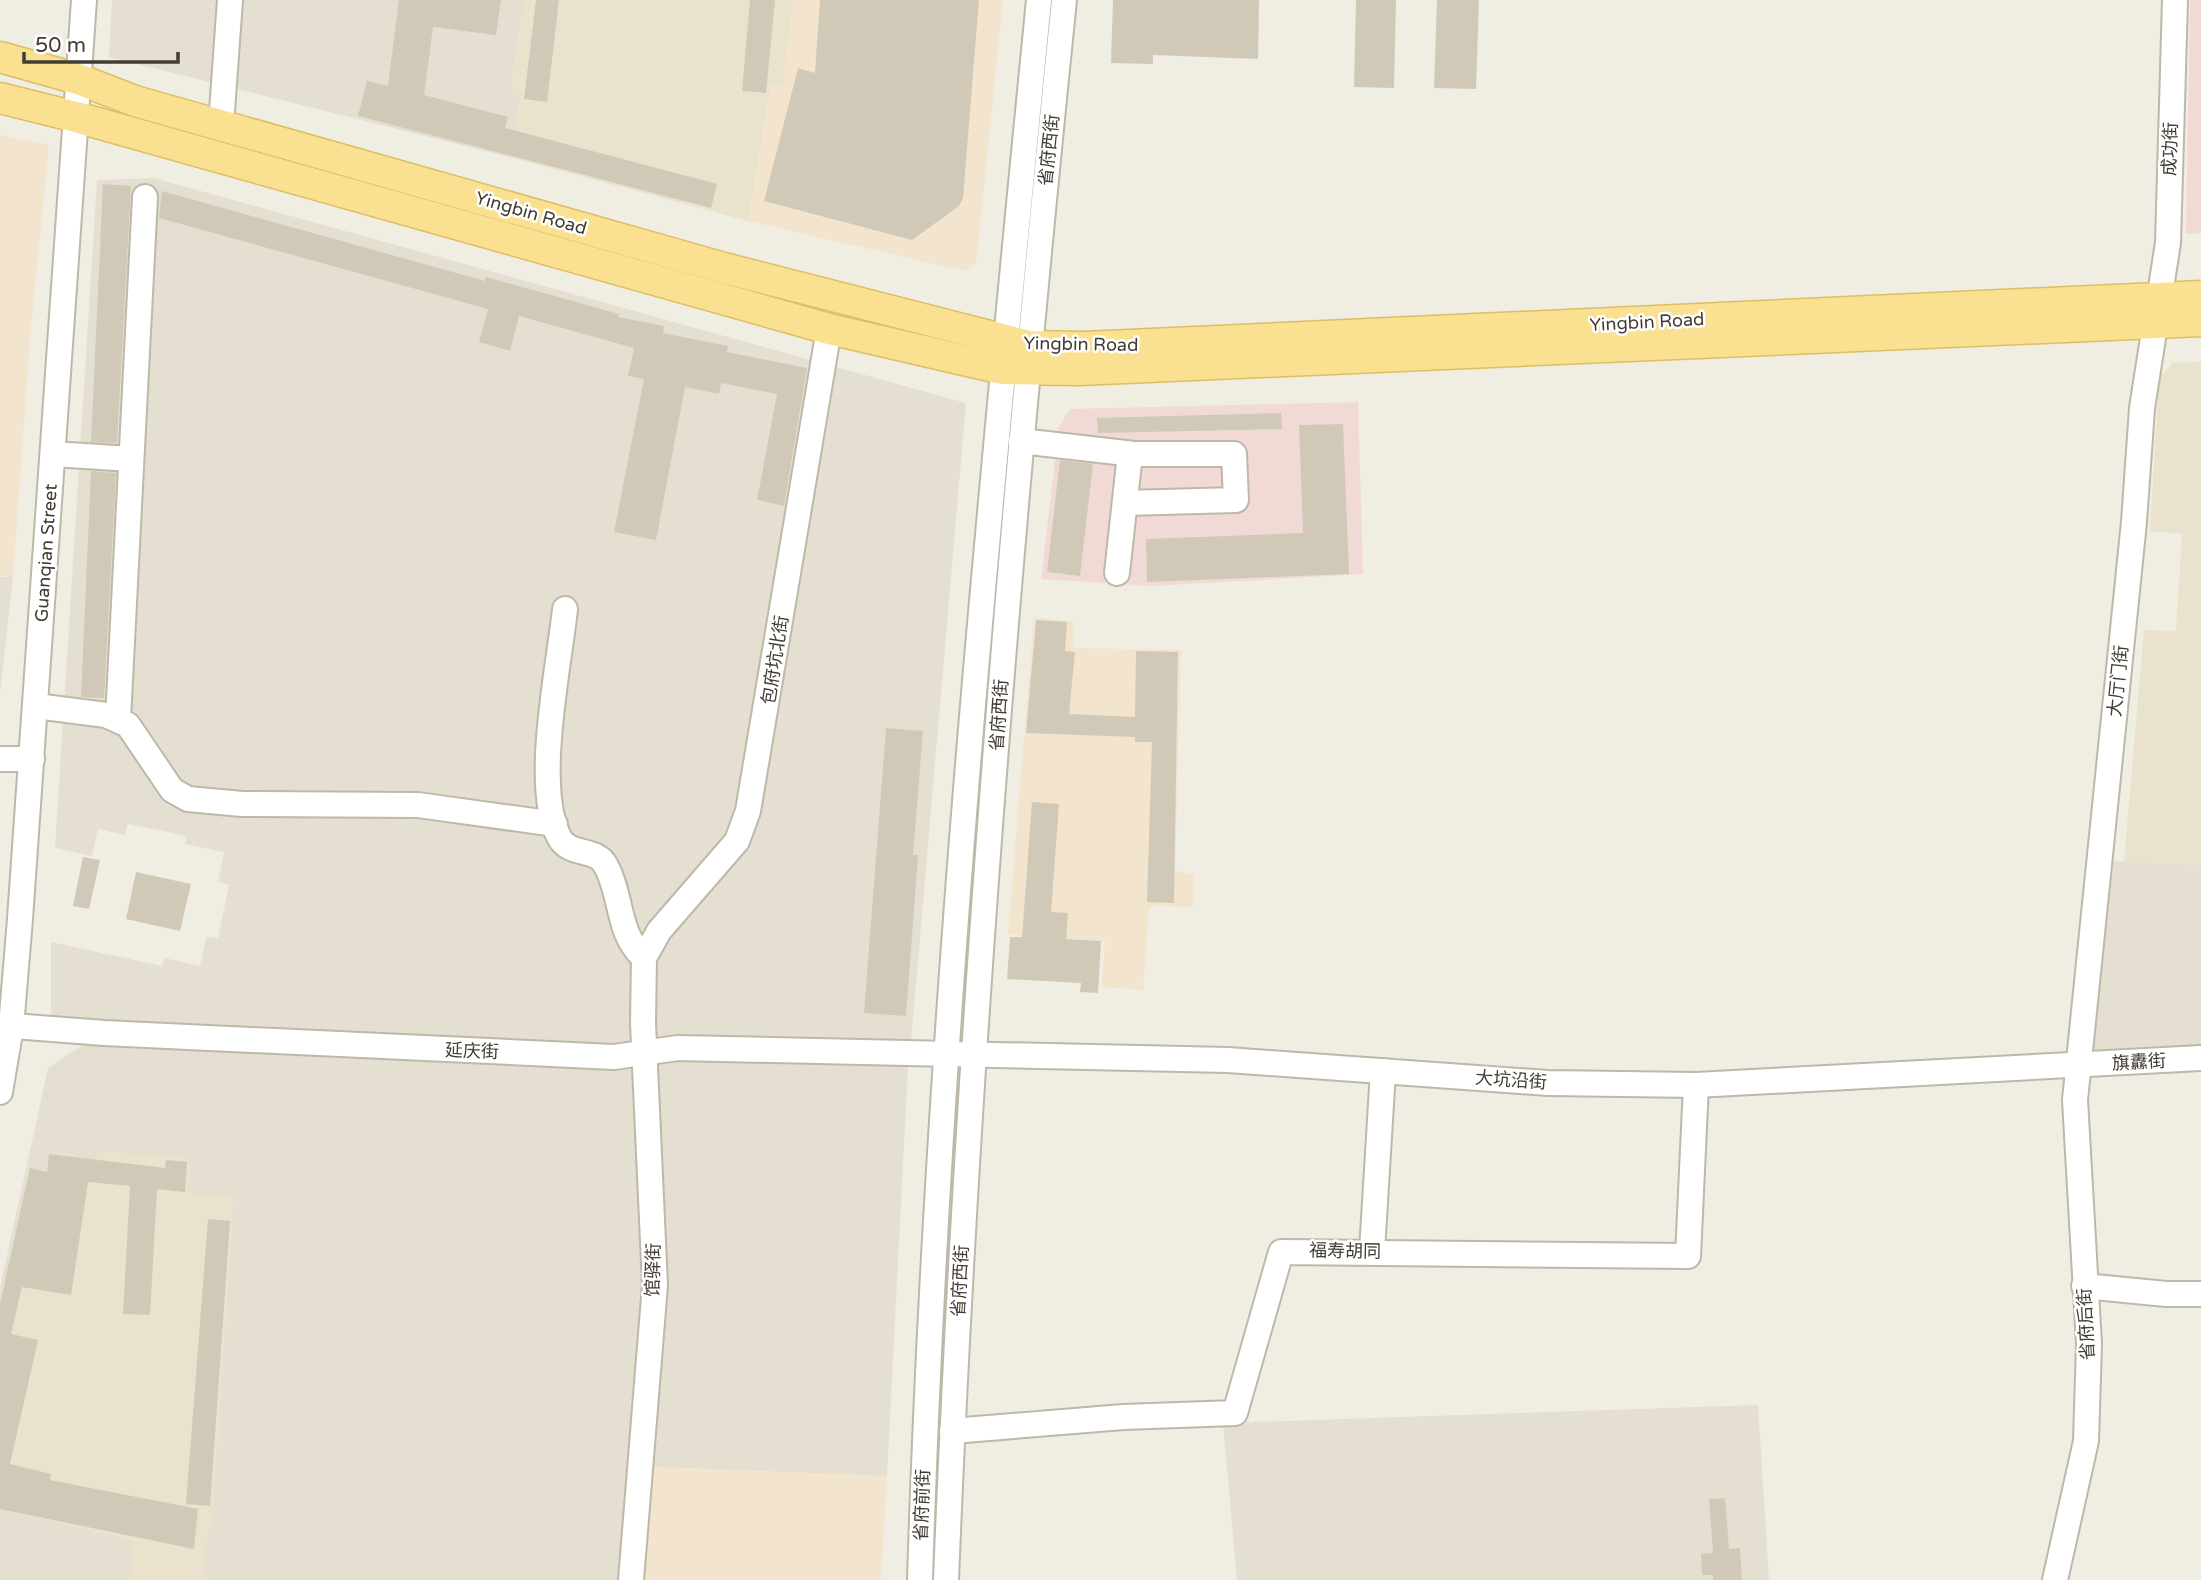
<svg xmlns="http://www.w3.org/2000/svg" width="2201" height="1580" viewBox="0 0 2201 1580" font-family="'Varela Round','Noto Sans SC',sans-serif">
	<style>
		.residential { fill: #e4dfd1 }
		.commercial { fill: #f3e4cd }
		.education { fill: #e9e2cc }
		.medical { fill: #f1dad6 }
		.building { fill: #d1c9b8 }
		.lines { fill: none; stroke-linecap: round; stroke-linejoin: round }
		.minor-casing { stroke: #beb8a9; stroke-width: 28 }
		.major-casing { stroke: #debe63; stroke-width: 33 }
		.minor { stroke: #fff; stroke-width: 24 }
		.major { stroke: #fae192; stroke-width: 30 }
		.labels { text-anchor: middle; stroke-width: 5; stroke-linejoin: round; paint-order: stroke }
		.street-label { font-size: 18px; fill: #423d33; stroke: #fff }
	</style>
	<rect width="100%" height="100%" fill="#f0ede2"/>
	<g class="residential">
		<path d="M 112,0 L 524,0 L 511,85 L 522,93 L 509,157 L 109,57 Z"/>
		<path d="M 154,178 L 966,403 L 911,1042 L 627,1051 L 51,1019 L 51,942 L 162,966 L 164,958 L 200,966 L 206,937 L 218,938 L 229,885 L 218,882 L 224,852 L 185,844 L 186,836 L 128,824 L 125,835 L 98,829 L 92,856 L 55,848 L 97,180 Z"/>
		<path d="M 0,577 L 13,577 L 0,693 Z"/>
		<path d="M 2109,861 L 2201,865 L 2201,1046 L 2087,1050 Z"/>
		<path d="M 84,1044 L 674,1054 L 908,1066 L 887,1476 L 653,1467 L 652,1475 L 632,1473 L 623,1580 L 0,1580 L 0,1288 L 48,1068 Z"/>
		<path d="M 1758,1405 L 1769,1580 L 1237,1580 L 1223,1423 Z"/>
	</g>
	<g class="commercial">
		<path d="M 793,0 L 1003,0 L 976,264 L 965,271 L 748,221 L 771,84 L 782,85 Z"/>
		<path d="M 0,135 L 49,145 L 30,337 L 13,577 L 0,576 Z"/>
		<path d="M 1034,617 L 1074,622 L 1073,648 L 1181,650 L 1175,871 L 1193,874 L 1193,907 L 1149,906 L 1143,990 L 1102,987 L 1105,941 L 1008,934 Z"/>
		<path d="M 653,1467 L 887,1476 L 881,1580 L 643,1580 Z"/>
	</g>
	<g class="education">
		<path d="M 524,0 L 793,0 L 782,86 L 771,84 L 748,221 L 509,157 L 522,94 L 511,85 Z"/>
		<path d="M 2201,362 L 2201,865 L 2124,862 L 2144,630 L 2176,631 L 2182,534 L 2150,531 L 2159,378 L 2173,363 Z"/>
		<path d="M 50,1150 L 96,1160 L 97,1151 L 191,1159 L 188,1193 L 234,1197 L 213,1511 L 203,1562 L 203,1580 L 130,1580 L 133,1541 L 0,1509 L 11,1334 L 22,1287 L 29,1288 Z"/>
	</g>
	<g class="medical">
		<path d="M 2190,0 L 2201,0 L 2201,233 L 2186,234 Z"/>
		<path d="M 1358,402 L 1363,574 L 1152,586 L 1041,579 L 1059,427 L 1070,409 Z"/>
	</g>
	<g class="building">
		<path d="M 399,0 L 501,0 L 496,35 L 433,27 L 424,95 L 508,117 L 505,128 L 717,184 L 711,208 L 358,116 L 367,81 L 388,86 Z"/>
		<path d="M 536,0 L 559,0 L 547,102 L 524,99 Z"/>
		<path d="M 750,0 L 775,0 L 766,93 L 742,91 Z"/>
		<path d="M 820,0 L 979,0 L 963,198 L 959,206 L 912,240 L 764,201 L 798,68 L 815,73 Z"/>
		<path d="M 1113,0 L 1259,0 L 1258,59 L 1153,55 L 1153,64 L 1111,63 Z"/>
		<path d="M 1356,0 L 1396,0 L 1394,88 L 1354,87 Z"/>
		<path d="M 1437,0 L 1479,0 L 1476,89 L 1434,88 Z"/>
		<path d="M 103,184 L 131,186 L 117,443 L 91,442 Z"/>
		<path d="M 162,191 L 485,281 L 486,277 L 619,314 L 618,317 L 664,326 L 663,333 L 728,346 L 727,352 L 807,368 L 784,506 L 757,500 L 777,394 L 721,383 L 719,394 L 685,387 L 656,540 L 614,532 L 644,379 L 628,376 L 634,348 L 519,316 L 510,351 L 479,342 L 488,309 L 159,218 Z"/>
		<path d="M 1281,413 L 1282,429 L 1098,433 L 1097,418 Z"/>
		<path d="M 1343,424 L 1349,574 L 1147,582 L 1146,539 L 1303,533 L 1299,425 Z"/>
		<path d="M 1060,460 L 1093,464 L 1080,576 L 1047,572 Z"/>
		<path d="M 91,471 L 116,473 L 104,698 L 81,697 Z"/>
		<path d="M 1036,620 L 1067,622 L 1065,651 L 1075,652 L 1069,714 L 1135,717 L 1136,651 L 1178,652 L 1174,903 L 1147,902 L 1152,742 L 1135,742 L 1135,737 L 1026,733 Z"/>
		<path d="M 886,728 L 923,731 L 913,855 L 918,855 L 906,1016 L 864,1013 Z"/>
		<path d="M 1032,802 L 1059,804 L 1051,912 L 1068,913 L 1066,939 L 1101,941 L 1098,993 L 1080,992 L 1081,983 L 1007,979 L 1010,937 L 1022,937 Z"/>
		<path d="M 83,857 L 100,860 L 89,909 L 73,906 Z"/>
		<path d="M 136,872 L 191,884 L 180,931 L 126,919 Z"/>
		<path d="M 49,1154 L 165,1168 L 166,1160 L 187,1162 L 185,1192 L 157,1189 L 150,1315 L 123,1314 L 130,1186 L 88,1182 L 71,1295 L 22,1287 L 11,1334 L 38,1340 L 10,1464 L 51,1474 L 50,1480 L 198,1509 L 194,1549 L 0,1509 L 0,1304 L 30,1168 L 47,1172 Z"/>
		<path d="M 208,1219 L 230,1221 L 210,1506 L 186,1504 Z"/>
		<path d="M 1725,1498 L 1729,1549 L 1740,1548 L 1742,1580 L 1713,1580 L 1713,1575 L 1702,1575 L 1701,1554 L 1713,1553 L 1709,1499 Z"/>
	</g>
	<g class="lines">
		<g class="minor-casing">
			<g id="minor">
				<path d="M 221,125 L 230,0"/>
				<path d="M 1021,441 L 1134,454 L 1234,454 L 1236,500 L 1125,503"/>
				<path d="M 53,454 L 131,459"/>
				<path d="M 1117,573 L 1130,454"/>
				<path d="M 565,609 C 559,667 533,785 559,837 C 569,857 597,847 606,866 C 623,897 616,932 644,958"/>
				<path d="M 36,706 L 106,715 L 128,725 L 172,790 L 188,799 L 242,804 L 418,805 L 555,824"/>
				<path d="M 118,719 L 145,197"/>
				<path d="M 0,759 L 32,759"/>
				<path d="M 0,1025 L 104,1033 L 614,1057 L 678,1048 L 1228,1060 L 1548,1083 L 1696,1085 L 2201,1058"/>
				<path d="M 0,1092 L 11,1027 L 20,919 L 84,0"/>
				<path d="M 1372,1251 L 1383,1071"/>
				<path d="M 2084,1286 L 2166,1294 L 2201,1294"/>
				<path d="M 952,1431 L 1123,1417 L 1235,1413 L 1281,1252 L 1688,1256 L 1696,1085"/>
				<path d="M 631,1580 L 655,1285 L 643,1023 L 644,958 L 659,931 L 737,841 L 748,811 L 829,329"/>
				<path d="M 920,1580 C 936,1052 987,526 1039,0"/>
				<path d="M 946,1580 C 967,1052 1010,525 1064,0"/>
				<path d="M 2055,1580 L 2086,1441 L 2089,1344 L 2075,1100 L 2134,522 L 2142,408 L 2168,243 L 2175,0"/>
			</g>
		</g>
		<g class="major-casing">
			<g id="major">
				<path d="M 0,57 L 78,79 L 135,101 L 724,268 L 1029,346 L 1085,347 L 2201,296"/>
				<path d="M 0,98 L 76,117 L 829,329 L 1002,369 L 1080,370 L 2201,321"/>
			</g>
		</g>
		<use href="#minor" class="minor"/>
		<use href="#major" class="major"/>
	</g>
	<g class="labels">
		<g class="street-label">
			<text transform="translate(2170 149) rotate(-88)" y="6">成功街</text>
			<text transform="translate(1049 150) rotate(-84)" y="6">省府西街</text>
			<text transform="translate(531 213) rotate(16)" y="6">Yingbin Road</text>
			<text transform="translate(1647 322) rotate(-3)" y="6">Yingbin Road</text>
			<text transform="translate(1081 344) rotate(1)" y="6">Yingbin Road</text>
			<text transform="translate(46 553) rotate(-86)" y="6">Guanqian Street</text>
			<text transform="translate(775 660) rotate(-81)" y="6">包府坑北街</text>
			<text transform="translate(2118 681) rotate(-84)" y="6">大厅门街</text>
			<text transform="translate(999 715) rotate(-86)" y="6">省府西街</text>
			<text transform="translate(472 1051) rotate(2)" y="6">延庆街</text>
			<text transform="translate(2139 1062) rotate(-3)" y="6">旗纛街</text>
			<text transform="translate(1511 1080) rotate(4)" y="6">大坑沿街</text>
			<text transform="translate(1345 1251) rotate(1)" y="6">福寿胡同</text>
			<text transform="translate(653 1270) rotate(-89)" y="6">馆驿街</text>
			<text transform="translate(960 1281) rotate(-87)" y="6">省府西街</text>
			<text transform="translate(2086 1324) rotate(-93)" y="6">省府后街</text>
			<text transform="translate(922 1505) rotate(-88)" y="6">省府前街</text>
		</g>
	</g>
	<path d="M24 52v10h154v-10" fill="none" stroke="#423d33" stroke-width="3.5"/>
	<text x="35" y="52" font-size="21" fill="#423d33" stroke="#ffffff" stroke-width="5" paint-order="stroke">50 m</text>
</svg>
